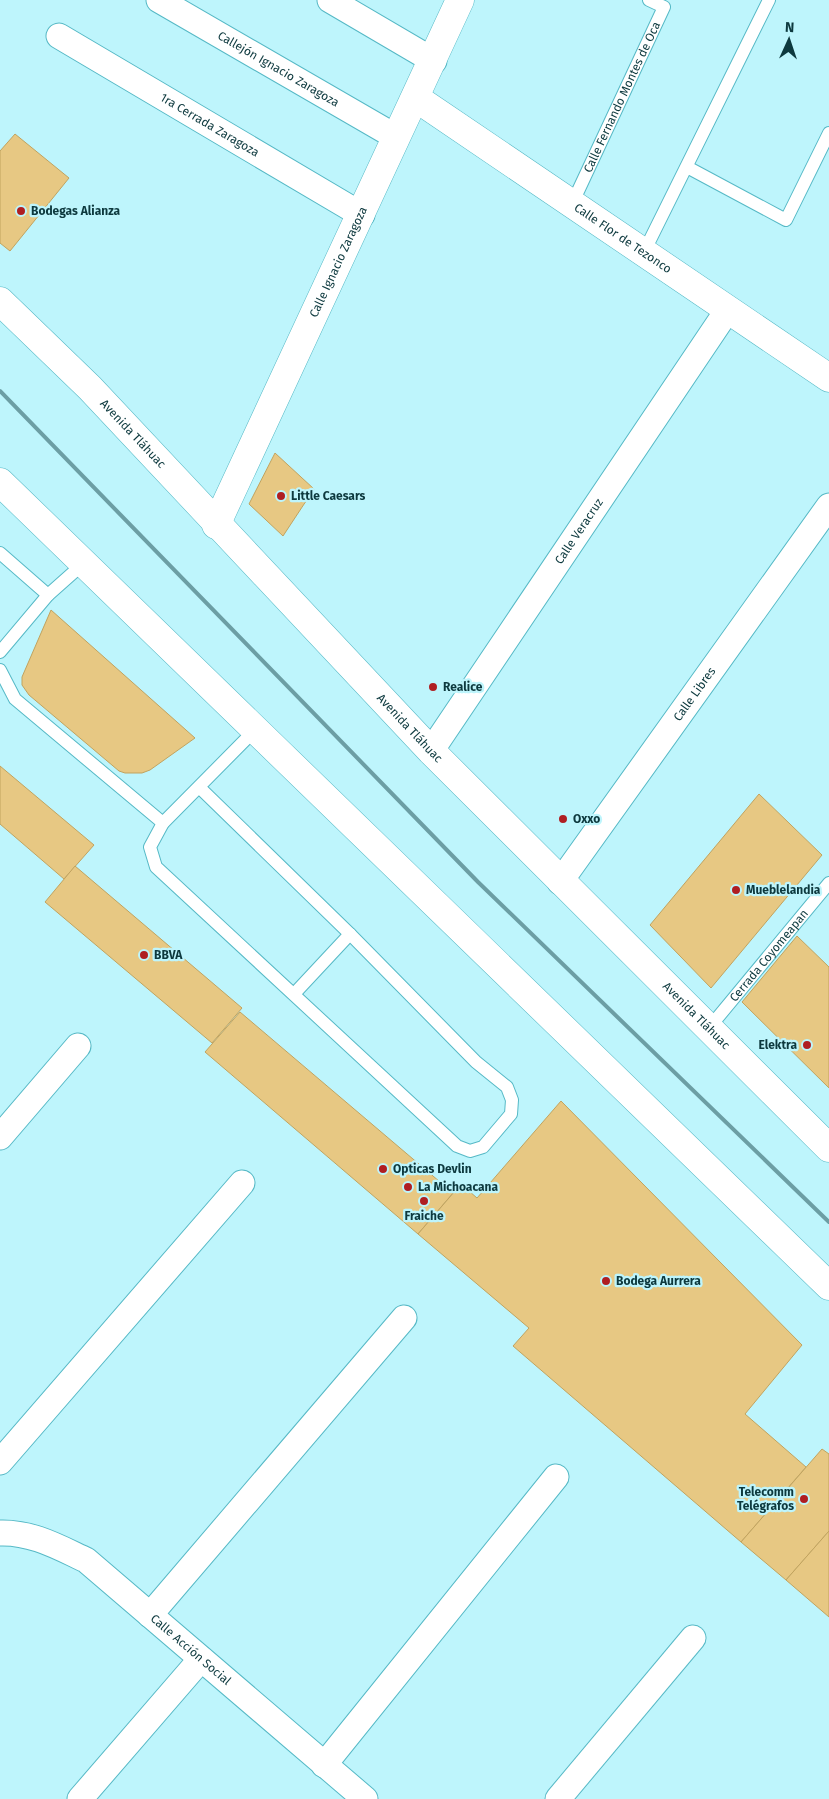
<svg xmlns="http://www.w3.org/2000/svg" width="829" height="1799" viewBox="0 0 829 1799" font-family="'Fira Sans',sans-serif">
	<style>
		.building { fill: #e7c883; stroke: #c1a35f }
		.lines { fill: none; stroke-linecap: round; stroke-linejoin: round }
		.service-casing { stroke: #56b9c6; stroke-width: 14 }
		.minor-casing { stroke: #56b9c6; stroke-width: 27 }
		.tertiary-casing { stroke: #56b9c6; stroke-width: 29 }
		.secondary-casing { stroke: #56b9c6; stroke-width: 29 }
		.service { stroke: #fff; stroke-width: 12 }
		.minor { stroke: #fff; stroke-width: 25 }
		.tertiary { stroke: #fff; stroke-width: 28 }
		.secondary { stroke: #fff; stroke-width: 28 }
		.rail { stroke: #6c9ea4; stroke-width: 4 }
		.poi-dot { fill: #af1e22; stroke: #bef5fc; stroke-width: 2 }
		.labels { text-anchor: middle; stroke-width: 4.5; stroke-linejoin: round; paint-order: stroke }
		.street-label { font-size: 12px; fill: #0d393e; stroke: #bef5fc }
		.poi-label { font-size: 12px; font-weight: bold; fill: #0d393e; stroke: #bef5fc; text-anchor: start }
	</style>
	<rect width="100%" height="100%" fill="#bef5fc"/>
	<g class="building">
		<path d="M 15,134 L 69,178 L 10,251 L 0,243 L 0,151 Z"/>
		<path d="M 275,453 L 314,489 L 283,536 L 249,504 Z"/>
		<path d="M 51,610 L 195,738 L 150,770 L 142,773 L 125,773 L 119,771 L 29,695 L 22,685 L 22,677 Z"/>
		<path d="M 0,766 L 94,845 L 64,879 L 0,824 Z"/>
		<path d="M 759,794 L 822,855 L 711,988 L 650,925 Z"/>
		<path d="M 75,866 L 242,1008 L 212,1043 L 45,902 Z"/>
		<path d="M 797,936 L 829,967 L 829,1088 L 742,1002 Z"/>
		<path d="M 240,1012 L 453,1193 L 418,1234 L 205,1052 Z"/>
		<path d="M 561,1101 L 802,1345 L 745,1414 L 806,1467 L 741,1542 L 513,1346 L 529,1328 L 418,1234 L 461,1184 L 477,1198 Z"/>
		<path d="M 822,1449 L 829,1454 L 829,1531 L 786,1580 L 741,1542 Z"/>
		<path d="M 829,1531 L 829,1617 L 786,1580 Z"/>
	</g>
	<g class="lines">
		<g class="service-casing">
			<g id="service">
				<path d="M 687,167 L 786,220 L 829,133"/>
				<path id="s1" d="M 572,204 L 664,7 L 649,0"/>
				<path d="M 644,252 L 769,0"/>
				<path d="M 0,553 L 48,595"/>
				<path d="M 0,652 L 48,595 L 84,563"/>
				<path d="M 0,670 L 15,699 L 163,823"/>
				<path d="M 199,787 L 350,934 L 476,1062 L 507,1087 L 512,1100 L 511,1114 L 483,1147 L 470,1151 L 457,1146 L 156,867 L 150,847 L 163,823 L 256,729"/>
				<path d="M 294,994 L 350,934"/>
				<path id="s2" d="M 709,1028 L 829,883"/>
			</g>
		</g>
		<g class="minor-casing">
			<g id="minor">
				<path id="s3" d="M 159,0 L 396,137"/>
				<path d="M 330,0 L 434,61"/>
				<path id="s4" d="M 59,36 L 362,215"/>
				<path id="s5" d="M 431,751 L 727,311"/>
				<path id="s6" d="M 560,882 L 829,506"/>
				<path d="M 0,1137 L 78,1046"/>
				<path d="M 0,1462 L 242,1183"/>
				<path id="s7" d="M 0,1533 C 32,1532 58,1547 86,1560 L 365,1799"/>
				<path d="M 150,1615 L 404,1318"/>
				<path d="M 324,1765 L 556,1477"/>
				<path d="M 80,1799 L 201,1659"/>
				<path d="M 558,1799 L 693,1638"/>
			</g>
		</g>
		<g class="tertiary-casing">
			<g id="tertiary">
				<path id="s8" d="M 416,98 L 829,378"/>
				<path id="s9" d="M 216,525 L 460,0"/>
			</g>
		</g>
		<g class="secondary-casing">
			<g id="secondary">
				<path id="s10" d="M 0,301 L 90,388 L 431,751 L 829,1148"/>
				<path d="M 0,482 L 829,1286"/>
			</g>
		</g>
		<use href="#service" class="service"/>
		<use href="#minor" class="minor"/>
		<use href="#tertiary" class="tertiary"/>
		<use href="#secondary" class="secondary"/>
		<path class="rail" d="M 0,391 L 478,882 L 829,1222"/>
	</g>
	<g class="poi-dot">
		<circle cx="21" cy="211" r="5"/>
		<circle cx="281" cy="496" r="5"/>
		<circle cx="433" cy="687" r="5"/>
		<circle cx="563" cy="819" r="5"/>
		<circle cx="736" cy="890" r="5"/>
		<circle cx="144" cy="955" r="5"/>
		<circle cx="807" cy="1045" r="5"/>
		<circle cx="383" cy="1169" r="5"/>
		<circle cx="408" cy="1187" r="5"/>
		<circle cx="424" cy="1201" r="5"/>
		<circle cx="606" cy="1281" r="5"/>
		<circle cx="804" cy="1499" r="5"/>
	</g>
	<g class="labels">
		<g class="street-label">
			<text dy="4" stroke="none"><textPath href="#s3" startOffset="138">Callejón Ignacio Zaragoza</textPath></text>
			<text dy="4" stroke="none"><textPath href="#s1" startOffset="118">Calle Fernando Montes de Oca</textPath></text>
			<text dy="4" stroke="none"><textPath href="#s4" startOffset="175">1ra Cerrada Zaragoza</textPath></text>
			<text dy="4" stroke="none"><textPath href="#s8" startOffset="250">Calle Flor de Tezonco</textPath></text>
			<text dy="4" stroke="none"><textPath href="#s9" startOffset="290">Calle Ignacio Zaragoza</textPath></text>
			<text dy="4" stroke="none"><textPath href="#s10" startOffset="188">Avenida Tláhuac</textPath></text>
			<text dy="4" stroke="none"><textPath href="#s5" startOffset="265">Calle Veracruz</textPath></text>
			<text dy="4" stroke="none"><textPath href="#s6" startOffset="231">Calle Libres</textPath></text>
			<text dy="4" stroke="none"><textPath href="#s10" startOffset="592">Avenida Tláhuac</textPath></text>
			<text dy="4" stroke="none"><textPath href="#s2" startOffset="94">Cerrada Coyomeapan</textPath></text>
			<text dy="4" stroke="none"><textPath href="#s10" startOffset="998">Avenida Tláhuac</textPath></text>
			<text dy="4" stroke="none"><textPath href="#s7" startOffset="229">Calle Acción Social</textPath></text>
		</g>
		<g class="poi-label">
			<text x="31" y="215">Bodegas Alianza</text>
			<text x="291" y="500">Little Caesars</text>
			<text x="443" y="691">Realice</text>
			<text x="573" y="823">Oxxo</text>
			<text x="746" y="894">Mueblelandia</text>
			<text x="154" y="959">BBVA</text>
			<text x="797" y="1049" text-anchor="end">Elektra</text>
			<text x="393" y="1173">Opticas Devlin</text>
			<text x="418" y="1191">La Michoacana</text>
			<text x="424" y="1220" text-anchor="middle">Fraiche</text>
			<text x="616" y="1285">Bodega Aurrera</text>
			<text x="794" y="1496" text-anchor="end">Telecomm<tspan x="794" dy="14">Telégrafos</tspan></text>
		</g>
	</g>
	<g transform="translate(789 40) rotate(3)" stroke="#bef5fc" stroke-width="4" paint-order="stroke">
	<path d="M0-4L9 19L0 12L-9 19Z" fill="#0d393e"/>
	<text y="-8" font-size="14" font-weight="bold" text-anchor="middle" fill="#0d393e">N</text>
	</g>
</svg>
